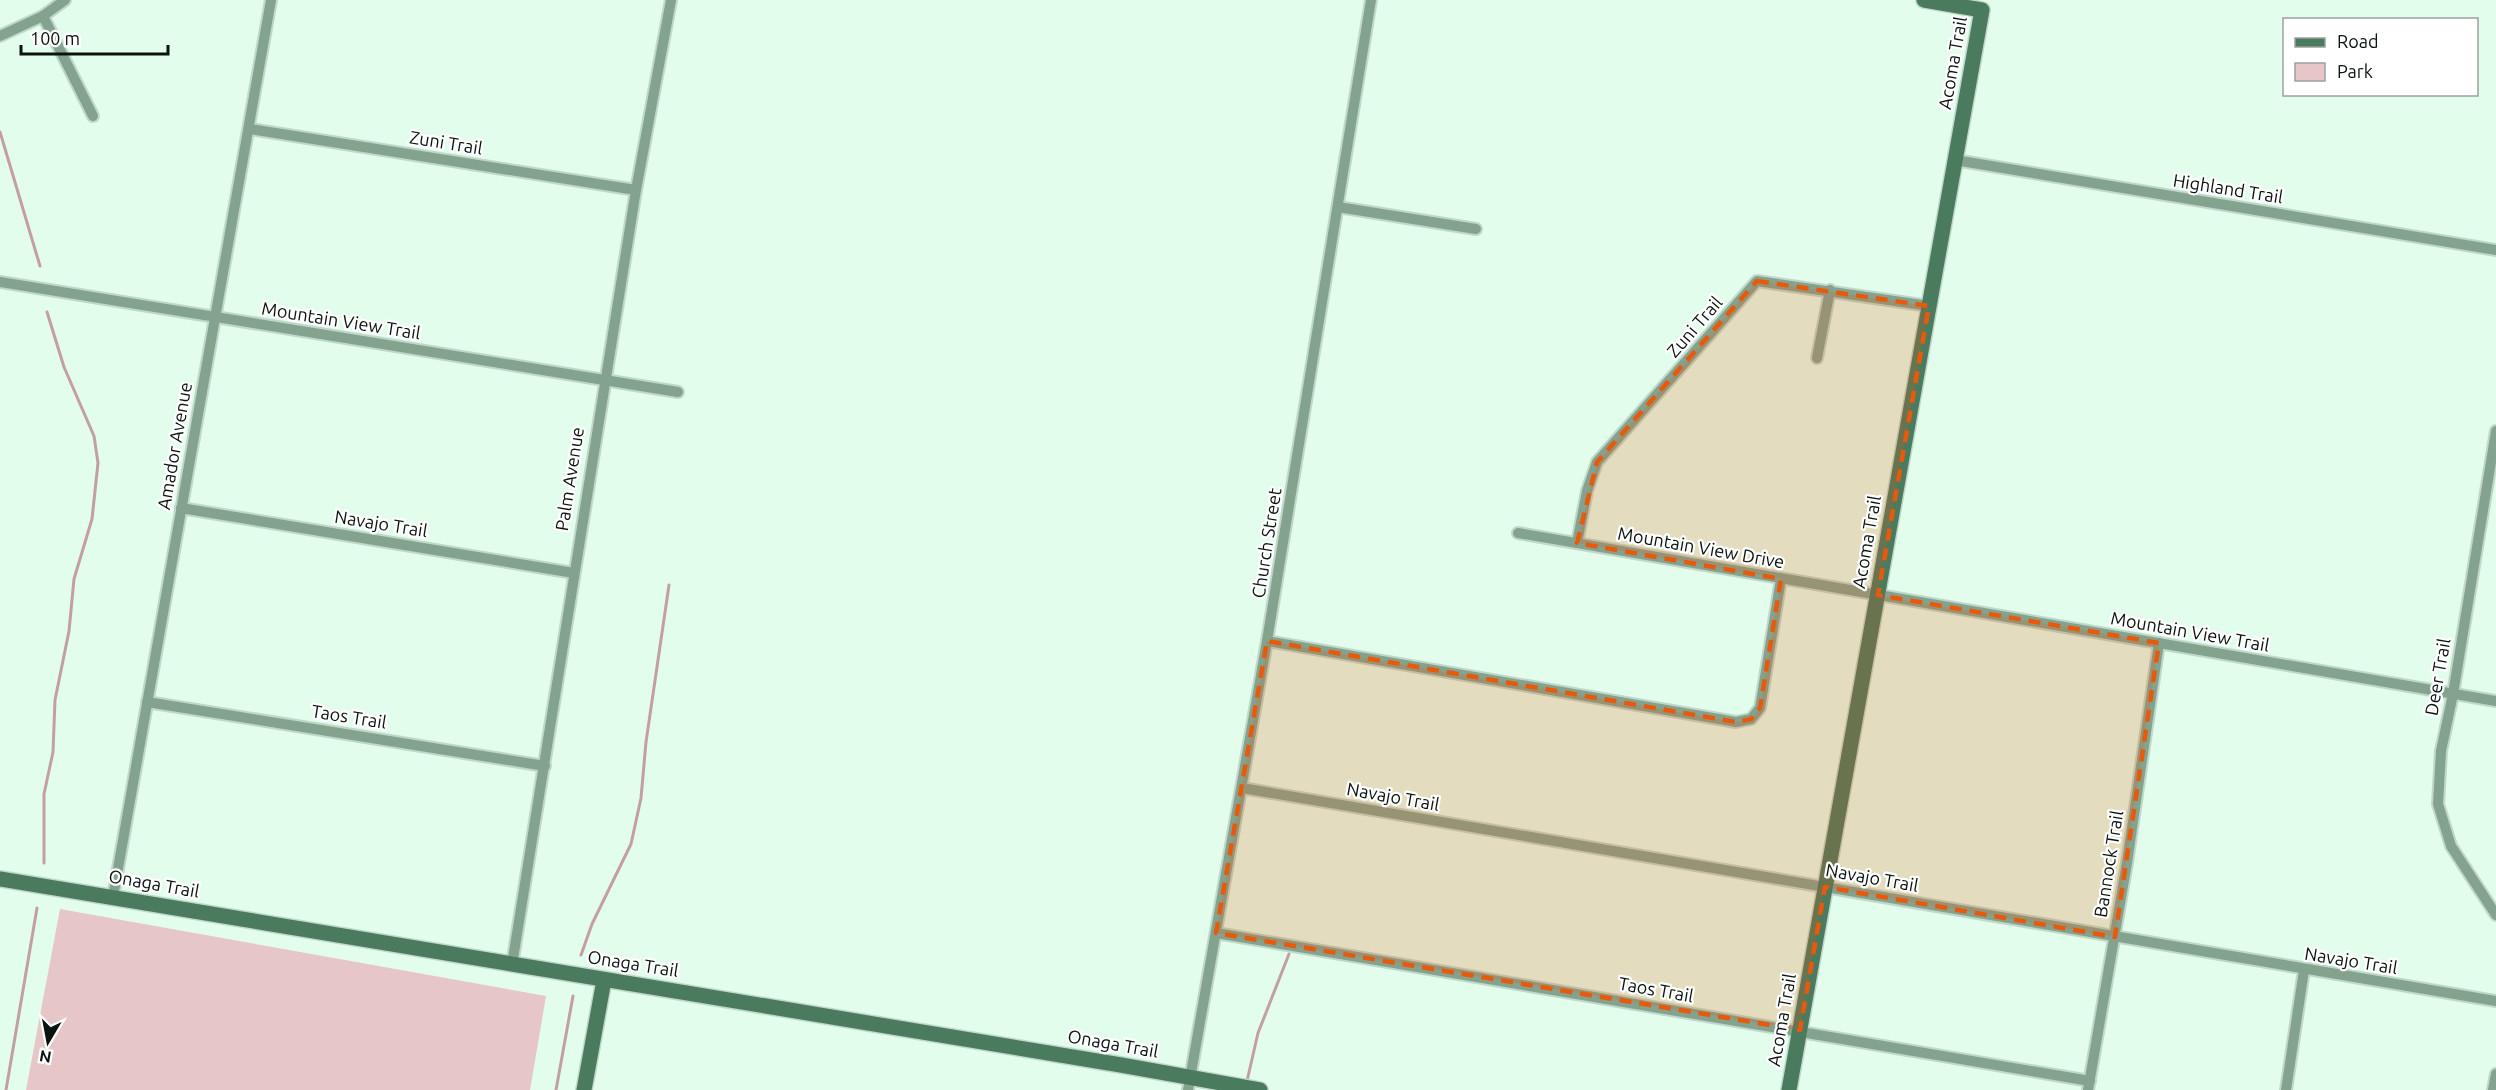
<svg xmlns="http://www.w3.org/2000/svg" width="2496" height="1090" viewBox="0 0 2496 1090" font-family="Ubuntu,sans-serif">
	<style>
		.green { fill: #e6c6c6 }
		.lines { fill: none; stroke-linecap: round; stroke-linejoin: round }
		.stream { stroke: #c39fa0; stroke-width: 3 }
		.street-casing { stroke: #c0d8c9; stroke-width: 14 }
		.secondary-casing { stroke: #c0d8c9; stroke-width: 18 }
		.street { stroke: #83a38f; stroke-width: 10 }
		.secondary { stroke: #4a7b5f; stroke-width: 15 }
		.marked { fill: #e8590c; fill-opacity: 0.2; stroke: #e8590c; stroke-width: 4.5; stroke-dasharray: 12 8; stroke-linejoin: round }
		.labels { text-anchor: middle; stroke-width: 4.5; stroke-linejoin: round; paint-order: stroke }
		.street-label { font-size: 18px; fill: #0a130d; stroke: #fff }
	</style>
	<rect width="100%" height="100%" fill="#e3fded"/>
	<path class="green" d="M 60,909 L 546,996 L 530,1090 L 26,1090 Z"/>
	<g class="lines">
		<g class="stream">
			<path d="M 0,132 L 40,266"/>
			<path d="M 44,863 L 44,794 L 53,752 L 55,700 L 69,631 L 74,579 L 92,519 L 98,463 L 94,436 L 64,367 L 47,312"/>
			<path d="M 581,955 L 592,924 L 631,844 L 641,798 L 646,742 L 669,585"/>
			<path d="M 1247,1081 L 1258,1033 L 1289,954"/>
			<path d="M 6,1090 L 37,908"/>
			<path d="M 556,1090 L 573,996"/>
		</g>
		<g class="street-casing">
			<g id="street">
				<path d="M 43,16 L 93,116"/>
				<path d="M 0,36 L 43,16 L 65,0"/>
				<path d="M 250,129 L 636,190"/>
				<path d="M 1955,160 L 2496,250"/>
				<path d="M 1338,207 L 1476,229"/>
				<path d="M 0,282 L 678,392"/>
				<path d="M 1817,358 L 1830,290"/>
				<path d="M 2496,431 L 2453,694 L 2441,751 L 2438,804 L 2451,846 L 2496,915"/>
				<path d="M 181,508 L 574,573"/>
				<path d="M 1518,533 L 2496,701"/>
				<path d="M 1577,543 L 1587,491 L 1597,462 L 1757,281 L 1929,306"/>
				<path d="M 1267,641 L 1736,722 L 1751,719 L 1760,708 L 1781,579"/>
				<path d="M 147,702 L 545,766"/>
				<path d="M 1242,788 L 2496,1001"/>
				<path d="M 113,897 L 271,0"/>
				<path d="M 1216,933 L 2090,1081"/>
				<path d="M 512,965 L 636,190 L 671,0"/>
				<path d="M 1188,1090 L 1267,641 L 1371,0"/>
				<path d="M 2088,1090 L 2127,863 L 2159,643"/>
				<path d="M 2286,1090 L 2304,970"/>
				<path d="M 2493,1090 L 2496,1074"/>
			</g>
		</g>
		<g class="secondary-casing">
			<g id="secondary">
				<path d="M 0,879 L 1121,1065 L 1260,1090"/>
				<path d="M 584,1090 L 604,980"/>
				<path d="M 1789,1090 L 1982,10 L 1924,0"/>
			</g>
		</g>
		<use href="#street" class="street"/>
		<use href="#secondary" class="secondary"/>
	</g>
	<path class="marked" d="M 1757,281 L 1929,306 L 1878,595 L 2159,643 L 2115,937 L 1825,887 L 1800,1030 L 1216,933 L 1267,641 L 1736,722 L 1751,719 L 1760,708 L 1781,579 L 1577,543 L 1597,462 Z"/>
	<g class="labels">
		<g class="street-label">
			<text transform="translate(1953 63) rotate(-80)" y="6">Acoma Trail</text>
			<text transform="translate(446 143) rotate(9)" y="6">Zuni Trail</text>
			<text transform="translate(2228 189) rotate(9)" y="6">Highland Trail</text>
			<text transform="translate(341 321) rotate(9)" y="6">Mountain View Trail</text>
			<text transform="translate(1695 327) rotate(-49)" y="6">Zuni Trail</text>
			<text transform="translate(175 446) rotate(-80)" y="6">Amador Avenue</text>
			<text transform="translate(570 479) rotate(-81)" y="6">Palm Avenue</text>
			<text transform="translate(381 524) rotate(9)" y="6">Navajo Trail</text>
			<text transform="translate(1867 542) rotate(-80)" y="6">Acoma Trail</text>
			<text transform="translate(1267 543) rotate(-81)" y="6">Church Street</text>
			<text transform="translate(1701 548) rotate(10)" y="6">Mountain View Drive</text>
			<text transform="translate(2190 632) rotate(10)" y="6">Mountain View Trail</text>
			<text transform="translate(2438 677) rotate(-80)" y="6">Deer Trail</text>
			<text transform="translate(349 717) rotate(9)" y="6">Taos Trail</text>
			<text transform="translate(1393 797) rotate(10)" y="6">Navajo Trail</text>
			<text transform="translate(2109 864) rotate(-81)" y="6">Bannock Trail</text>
			<text transform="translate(1872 878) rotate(10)" y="6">Navajo Trail</text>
			<text transform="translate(154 884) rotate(10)" y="6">Onaga Trail</text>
			<text transform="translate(2351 961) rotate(9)" y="6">Navajo Trail</text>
			<text transform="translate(633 964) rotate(9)" y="6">Onaga Trail</text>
			<text transform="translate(1656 990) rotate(10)" y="6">Taos Trail</text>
			<text transform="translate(1782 1020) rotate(-80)" y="6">Acoma Trail</text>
			<text transform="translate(1113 1044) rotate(10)" y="6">Onaga Trail</text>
		</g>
	</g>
	<rect x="2283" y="18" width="195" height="78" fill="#ffffff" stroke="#9da19e" stroke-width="1.5"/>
	<rect x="2295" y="38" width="30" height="9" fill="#4a7b5f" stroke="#9da19e" stroke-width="1.5"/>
	<text x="2337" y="48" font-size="18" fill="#0a130d">Road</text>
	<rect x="2295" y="63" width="30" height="18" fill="#e6c6c6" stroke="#9da19e" stroke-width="1.5"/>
	<text x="2337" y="78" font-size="18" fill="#0a130d">Park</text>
	<g transform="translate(48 1042) rotate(190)" stroke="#ffffff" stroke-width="4.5" paint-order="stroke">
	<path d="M0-4.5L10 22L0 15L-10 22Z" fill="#0a130d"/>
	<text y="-9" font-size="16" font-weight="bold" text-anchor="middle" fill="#0a130d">N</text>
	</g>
	<path d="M21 45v9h147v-9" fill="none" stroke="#0a130d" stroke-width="3"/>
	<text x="30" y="45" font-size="18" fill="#0a130d" stroke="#ffffff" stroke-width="4.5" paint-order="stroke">100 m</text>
</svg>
